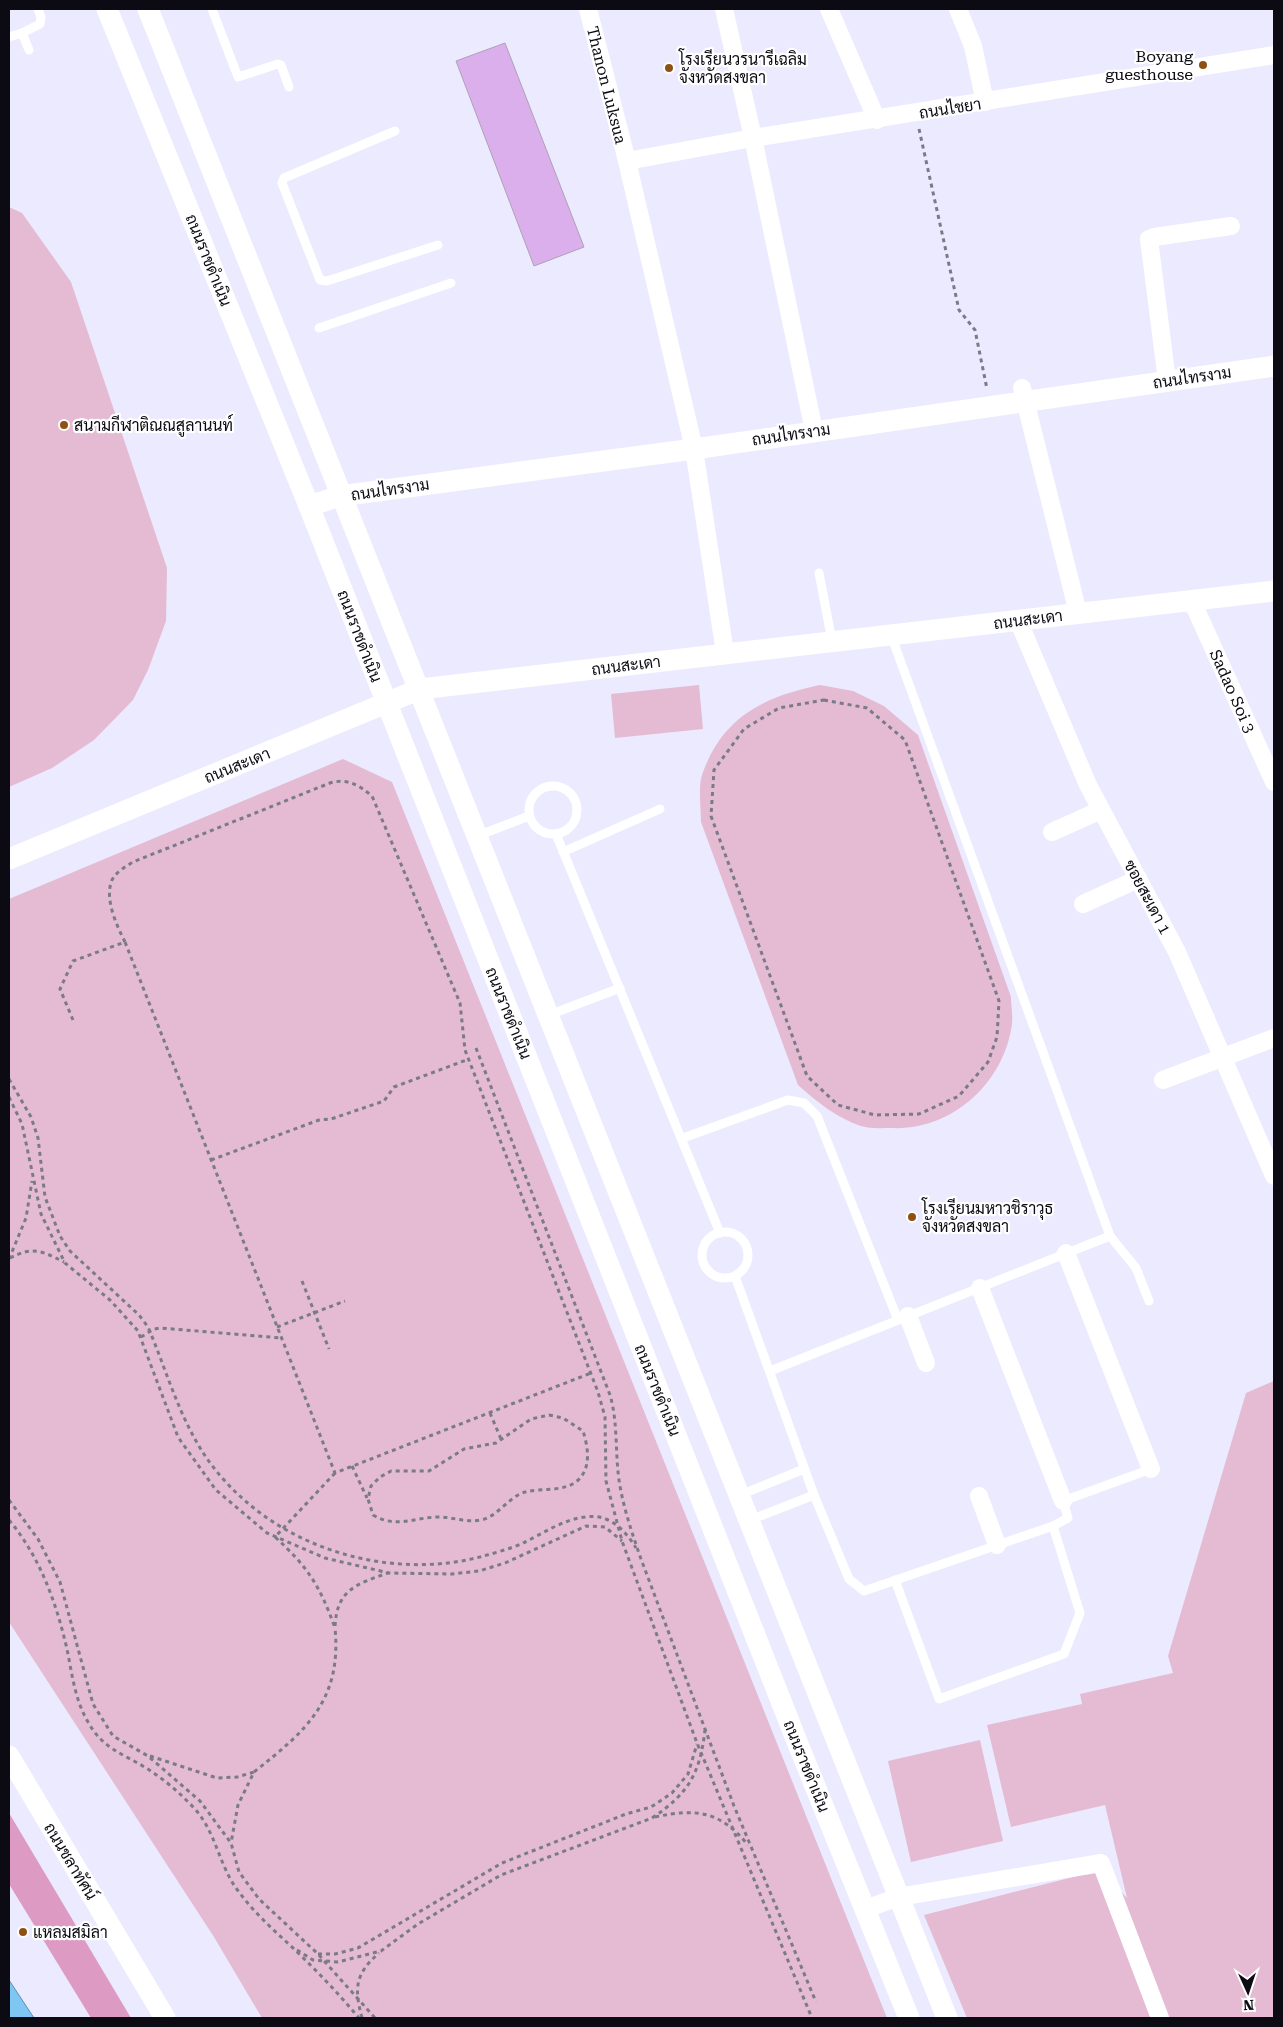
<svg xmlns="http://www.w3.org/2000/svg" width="1283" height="2027" viewBox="0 0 1283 2027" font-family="'Roboto Serif',Sarabun,serif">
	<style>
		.green { fill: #e4bbd3 }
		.forest { fill: #dd9ac3 }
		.water { fill: #80c6f3; stroke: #5d8eb0 }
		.building { fill: #daafeb; stroke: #afa0b5 }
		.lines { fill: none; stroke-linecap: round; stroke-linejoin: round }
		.path { stroke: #7b7a88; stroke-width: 3; stroke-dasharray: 4 4; stroke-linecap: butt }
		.service { stroke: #fff; stroke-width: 9 }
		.minor { stroke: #fff; stroke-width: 18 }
		.tertiary { stroke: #fff; stroke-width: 21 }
		.poi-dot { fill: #8e5113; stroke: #fff; stroke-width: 2 }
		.labels { text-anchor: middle; stroke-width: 4.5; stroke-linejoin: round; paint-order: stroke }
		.poi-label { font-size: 16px; fill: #0c0b13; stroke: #fff; text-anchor: start }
		.street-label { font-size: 16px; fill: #0c0b13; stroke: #fff }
	</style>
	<rect width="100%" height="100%" fill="#ebeafe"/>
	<g class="green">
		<path d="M 9,207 L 22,213 L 71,282 L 167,568 L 166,621 L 148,670 L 133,700 L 94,740 L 52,768 L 9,787 Z"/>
		<path d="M 699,685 L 703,729 L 615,738 L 611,694 Z"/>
		<path d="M 820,685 L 853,691 L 884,706 L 918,735 L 1011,997 C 1011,1006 1013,1015 1012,1024 C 1004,1083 952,1131 891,1128 C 882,1128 870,1129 861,1126 C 837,1118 817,1102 798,1085 L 701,822 C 701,808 698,788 702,775 C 722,717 763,697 820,685 Z"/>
		<path d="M 343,759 L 392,782 L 887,2018 L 262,2018 L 214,1937 L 9,1622 L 9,899 Z"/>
		<path d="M 1274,1381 L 1274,2018 L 967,2018 L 924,1915 L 1101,1870 L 1127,1898 L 1105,1805 L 1011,1827 L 987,1725 L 1082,1704 L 1080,1694 L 1173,1673 L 1168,1656 L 1246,1393 Z"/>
		<path d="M 980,1740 L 1003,1841 L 911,1862 L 888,1761 Z"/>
	</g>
	<path class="forest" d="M 9,1813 L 131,2018 L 91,2018 L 9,1884 Z"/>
	<path class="water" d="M 9,1980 L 34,2018 L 9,2018 Z"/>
	<path class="building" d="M 505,43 L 584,247 L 534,266 L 456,61 Z"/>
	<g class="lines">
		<g class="path">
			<path d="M 919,129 L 959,310 L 975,330 L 987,389"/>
			<path d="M 824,700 L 867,708 L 905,740 L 999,1001 L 997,1037 L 988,1062 L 959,1096 L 919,1114 L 875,1115 L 838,1105 L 807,1076 L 711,816 L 714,770 L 744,729 L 779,708 Z"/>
			<path d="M 125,942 C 117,926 104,899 112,880 C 116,872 125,867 133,862 L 330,783 C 347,778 359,785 372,796 L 460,1003 L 465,1050 L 598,1392 L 605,1417 L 606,1481 L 622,1541 L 697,1743 L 812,2018"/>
			<path d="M 73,1020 L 60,989 L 73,961 L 125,942 L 335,1473 L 591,1373"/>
			<path d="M 476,1048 L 610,1395 C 618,1422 615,1452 619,1480 C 623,1507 632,1533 641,1559 L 734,1806 L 816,2002"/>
			<path d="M 9,1079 L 31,1117 L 38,1138 L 45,1197 L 60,1236 L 70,1251 L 139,1315 L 148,1327 C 171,1381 184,1437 225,1481 C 287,1550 390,1580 480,1557 C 494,1553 510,1549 523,1543 C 542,1534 564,1519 585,1517 C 609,1513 625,1530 636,1548"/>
			<path d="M 9,1097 L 22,1124 L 41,1214 L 65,1263 L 110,1300 L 138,1331 L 178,1437 L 216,1490 L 267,1533 L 325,1558 L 389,1573 L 452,1574 L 479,1571 L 505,1563 L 586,1526 L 605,1527 L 622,1541"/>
			<path d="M 211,1160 L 319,1120 L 331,1119 L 384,1101 L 394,1087 L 469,1059"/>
			<path d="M 10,1258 C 33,1246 42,1251 64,1262"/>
			<path d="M 9,1259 L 26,1218 L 32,1181"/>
			<path d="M 302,1281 L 329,1349"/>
			<path d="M 277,1327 L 345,1301"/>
			<path d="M 141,1337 L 154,1329 L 161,1328 L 281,1338"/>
			<path d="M 490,1413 L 501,1439"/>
			<path d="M 549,1415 L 563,1418 L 583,1431 C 588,1447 592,1468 577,1481 C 564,1492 541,1488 525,1492 C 508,1497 499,1516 481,1520 C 466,1523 453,1517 439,1517 C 415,1517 396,1529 373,1515 L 368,1499 L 371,1486 L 380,1477 L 391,1471 L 429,1471 L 464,1449 L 496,1443 L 531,1419 Z"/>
			<path d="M 352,1466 L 367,1498"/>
			<path d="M 335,1473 L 275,1537 C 308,1567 320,1586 335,1628 C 336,1590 356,1584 388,1573"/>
			<path d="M 9,1500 L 38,1539 L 60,1582 L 93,1704 L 113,1736 L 148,1756 L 200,1801 L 231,1843 L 239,1872 L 259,1899 L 318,1954 L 375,2018"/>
			<path d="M 9,1520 C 40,1557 56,1602 67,1649 C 72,1674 75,1700 88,1722 C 103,1749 122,1753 146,1768 C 164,1779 181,1794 195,1809 C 217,1834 219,1867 239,1892 C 255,1914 275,1931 294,1949 C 317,1971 339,1994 359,2018"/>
			<path d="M 150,1756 L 217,1778 L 237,1777 L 254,1772 L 238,1805 L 231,1843"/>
			<path d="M 254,1772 C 306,1731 342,1700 335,1628"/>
			<path d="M 655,1817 C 697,1808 720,1811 748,1845"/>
			<path d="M 297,1950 L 313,1960 L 338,1962 L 381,1951 L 418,1924 L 501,1875 L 652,1818 C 688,1794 700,1774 705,1730"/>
			<path d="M 318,1954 L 335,1954 L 358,1948 L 502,1863 L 626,1814 L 651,1807 L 672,1793 L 688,1774 L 697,1744"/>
			<path d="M 362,2018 C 354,1988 355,1974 379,1953"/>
		</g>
		<g class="service">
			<path d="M 212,9 L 238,77 L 278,64 L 281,65 L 289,87"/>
			<path d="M 9,37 L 22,33"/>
			<path d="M 29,50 L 22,33 L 40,24 L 41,17 L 38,9"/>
			<path d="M 395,131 L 284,178 L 282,183 L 320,280 L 327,281 L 438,245"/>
			<path d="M 319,328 L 451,283"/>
			<path d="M 819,573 L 832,641"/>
			<path d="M 891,635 L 1110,1236 L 1136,1268 L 1149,1301"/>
			<circle cx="553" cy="810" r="24"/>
			<path d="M 556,834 L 720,1233"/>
			<path d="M 477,836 L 529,816"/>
			<path d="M 563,852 L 660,809"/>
			<path d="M 549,1015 L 620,988"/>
			<path d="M 683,1138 L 788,1100 L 804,1103 L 817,1116 L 898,1320"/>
			<circle cx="725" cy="1255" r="23"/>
			<path d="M 735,1276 L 814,1495 L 849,1579 L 864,1591 L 1053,1526 L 1068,1518 L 1063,1501 L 1151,1469"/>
			<path d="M 770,1371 L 1110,1236"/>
			<path d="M 740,1495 L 804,1469"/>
			<path d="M 750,1520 L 814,1495"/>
			<path d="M 895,1580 L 939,1699 L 1064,1654 L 1080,1613 L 1053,1526"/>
		</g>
		<g class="minor">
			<path d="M 588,9 L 627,161 L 694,449 L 725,653"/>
			<path d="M 724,9 L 753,138 L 814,431"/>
			<path d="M 829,9 L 877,120"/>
			<path d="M 958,9 L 973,46 L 985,102"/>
			<path d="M 627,161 L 753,138 L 1274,55"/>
			<path d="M 1167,381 L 1149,239 L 1154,237 L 1231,226"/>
			<path d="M 1022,388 L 1078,613"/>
			<path d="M 1192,601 L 1274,782"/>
			<path d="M 1018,620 L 1088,785 L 1177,952 L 1274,1176"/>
			<path d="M 1052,832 L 1101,810"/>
			<path d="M 1083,904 L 1138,879"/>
			<path d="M 1163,1080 L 1274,1038"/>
			<path d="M 1066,1253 L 1151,1469"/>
			<path d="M 980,1288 L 1063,1501"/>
			<path d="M 908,1316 L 926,1363"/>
			<path d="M 979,1496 L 997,1545"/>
			<path d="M 865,1909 L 899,1897 L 1101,1863 L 1160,2018"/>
		</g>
		<g class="tertiary">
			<path d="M 107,9 L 309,506 L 798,1744 L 909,2018"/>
			<path d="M 148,9 L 947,2018"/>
			<path d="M 309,506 L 340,496 L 694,449 L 1274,366"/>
			<path d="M 9,859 L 420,689 L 1274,591"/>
			<path d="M 9,1756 L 165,2018"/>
		</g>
	</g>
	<g class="poi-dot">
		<circle cx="1203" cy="65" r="5"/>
		<circle cx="669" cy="68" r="5"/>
		<circle cx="64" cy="425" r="5"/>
		<circle cx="912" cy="1217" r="5"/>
		<circle cx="23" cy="1932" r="5"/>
	</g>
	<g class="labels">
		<g class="poi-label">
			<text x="1193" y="62" text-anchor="end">Boyang<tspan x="1193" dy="18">guesthouse</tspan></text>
			<text x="679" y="65">โรงเรียนวรนารีเฉลิม<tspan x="679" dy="18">จังหวัดสงขลา</tspan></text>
			<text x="74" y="431">สนามกีฬาติณณสูลานนท์</text>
			<text x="922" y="1214">โรงเรียนมหาวชิราวุธ<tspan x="922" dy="18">จังหวัดสงขลา</tspan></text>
			<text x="33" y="1938">แหลมสมิลา</text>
		</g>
		<g class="street-label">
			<text transform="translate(607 85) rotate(76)" y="6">Thanon Luksua</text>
			<text transform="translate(950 108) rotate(-9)" y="6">ถนนไชยา</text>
			<text transform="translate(209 260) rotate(68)" y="6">ถนนราชดำเนิน</text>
			<text transform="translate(1192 377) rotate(-8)" y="6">ถนนไทรงาม</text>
			<text transform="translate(791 434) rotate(-8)" y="6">ถนนไทรงาม</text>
			<text transform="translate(390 489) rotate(-8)" y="6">ถนนไทรงาม</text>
			<text transform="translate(1028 619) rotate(-7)" y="6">ถนนสะเดา</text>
			<text transform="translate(360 636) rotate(69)" y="6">ถนนราชดำเนิน</text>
			<text transform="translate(626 665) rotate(-7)" y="6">ถนนสะเดา</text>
			<text transform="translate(1233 691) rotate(66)" y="6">Sadao Soi 3</text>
			<text transform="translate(237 765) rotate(-22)" y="6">ถนนสะเดา</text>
			<text transform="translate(1148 897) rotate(62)" y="6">ซอยสะเดา 1</text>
			<text transform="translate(509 1013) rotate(68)" y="6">ถนนราชดำเนิน</text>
			<text transform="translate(658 1390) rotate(68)" y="6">ถนนราชดำเนิน</text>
			<text transform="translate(807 1766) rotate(68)" y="6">ถนนราชดำเนิน</text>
			<text transform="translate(71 1861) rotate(59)" y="6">ถนนชลาทัศน์</text>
		</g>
	</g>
	<rect width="1283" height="2027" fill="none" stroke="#0c0b13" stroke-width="20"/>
	<g transform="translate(1248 1992) rotate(177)" stroke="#ffffff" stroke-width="4" paint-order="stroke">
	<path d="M0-4L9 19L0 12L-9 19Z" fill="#0c0b13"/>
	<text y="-8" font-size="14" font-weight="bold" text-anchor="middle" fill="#0c0b13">N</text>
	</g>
</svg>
